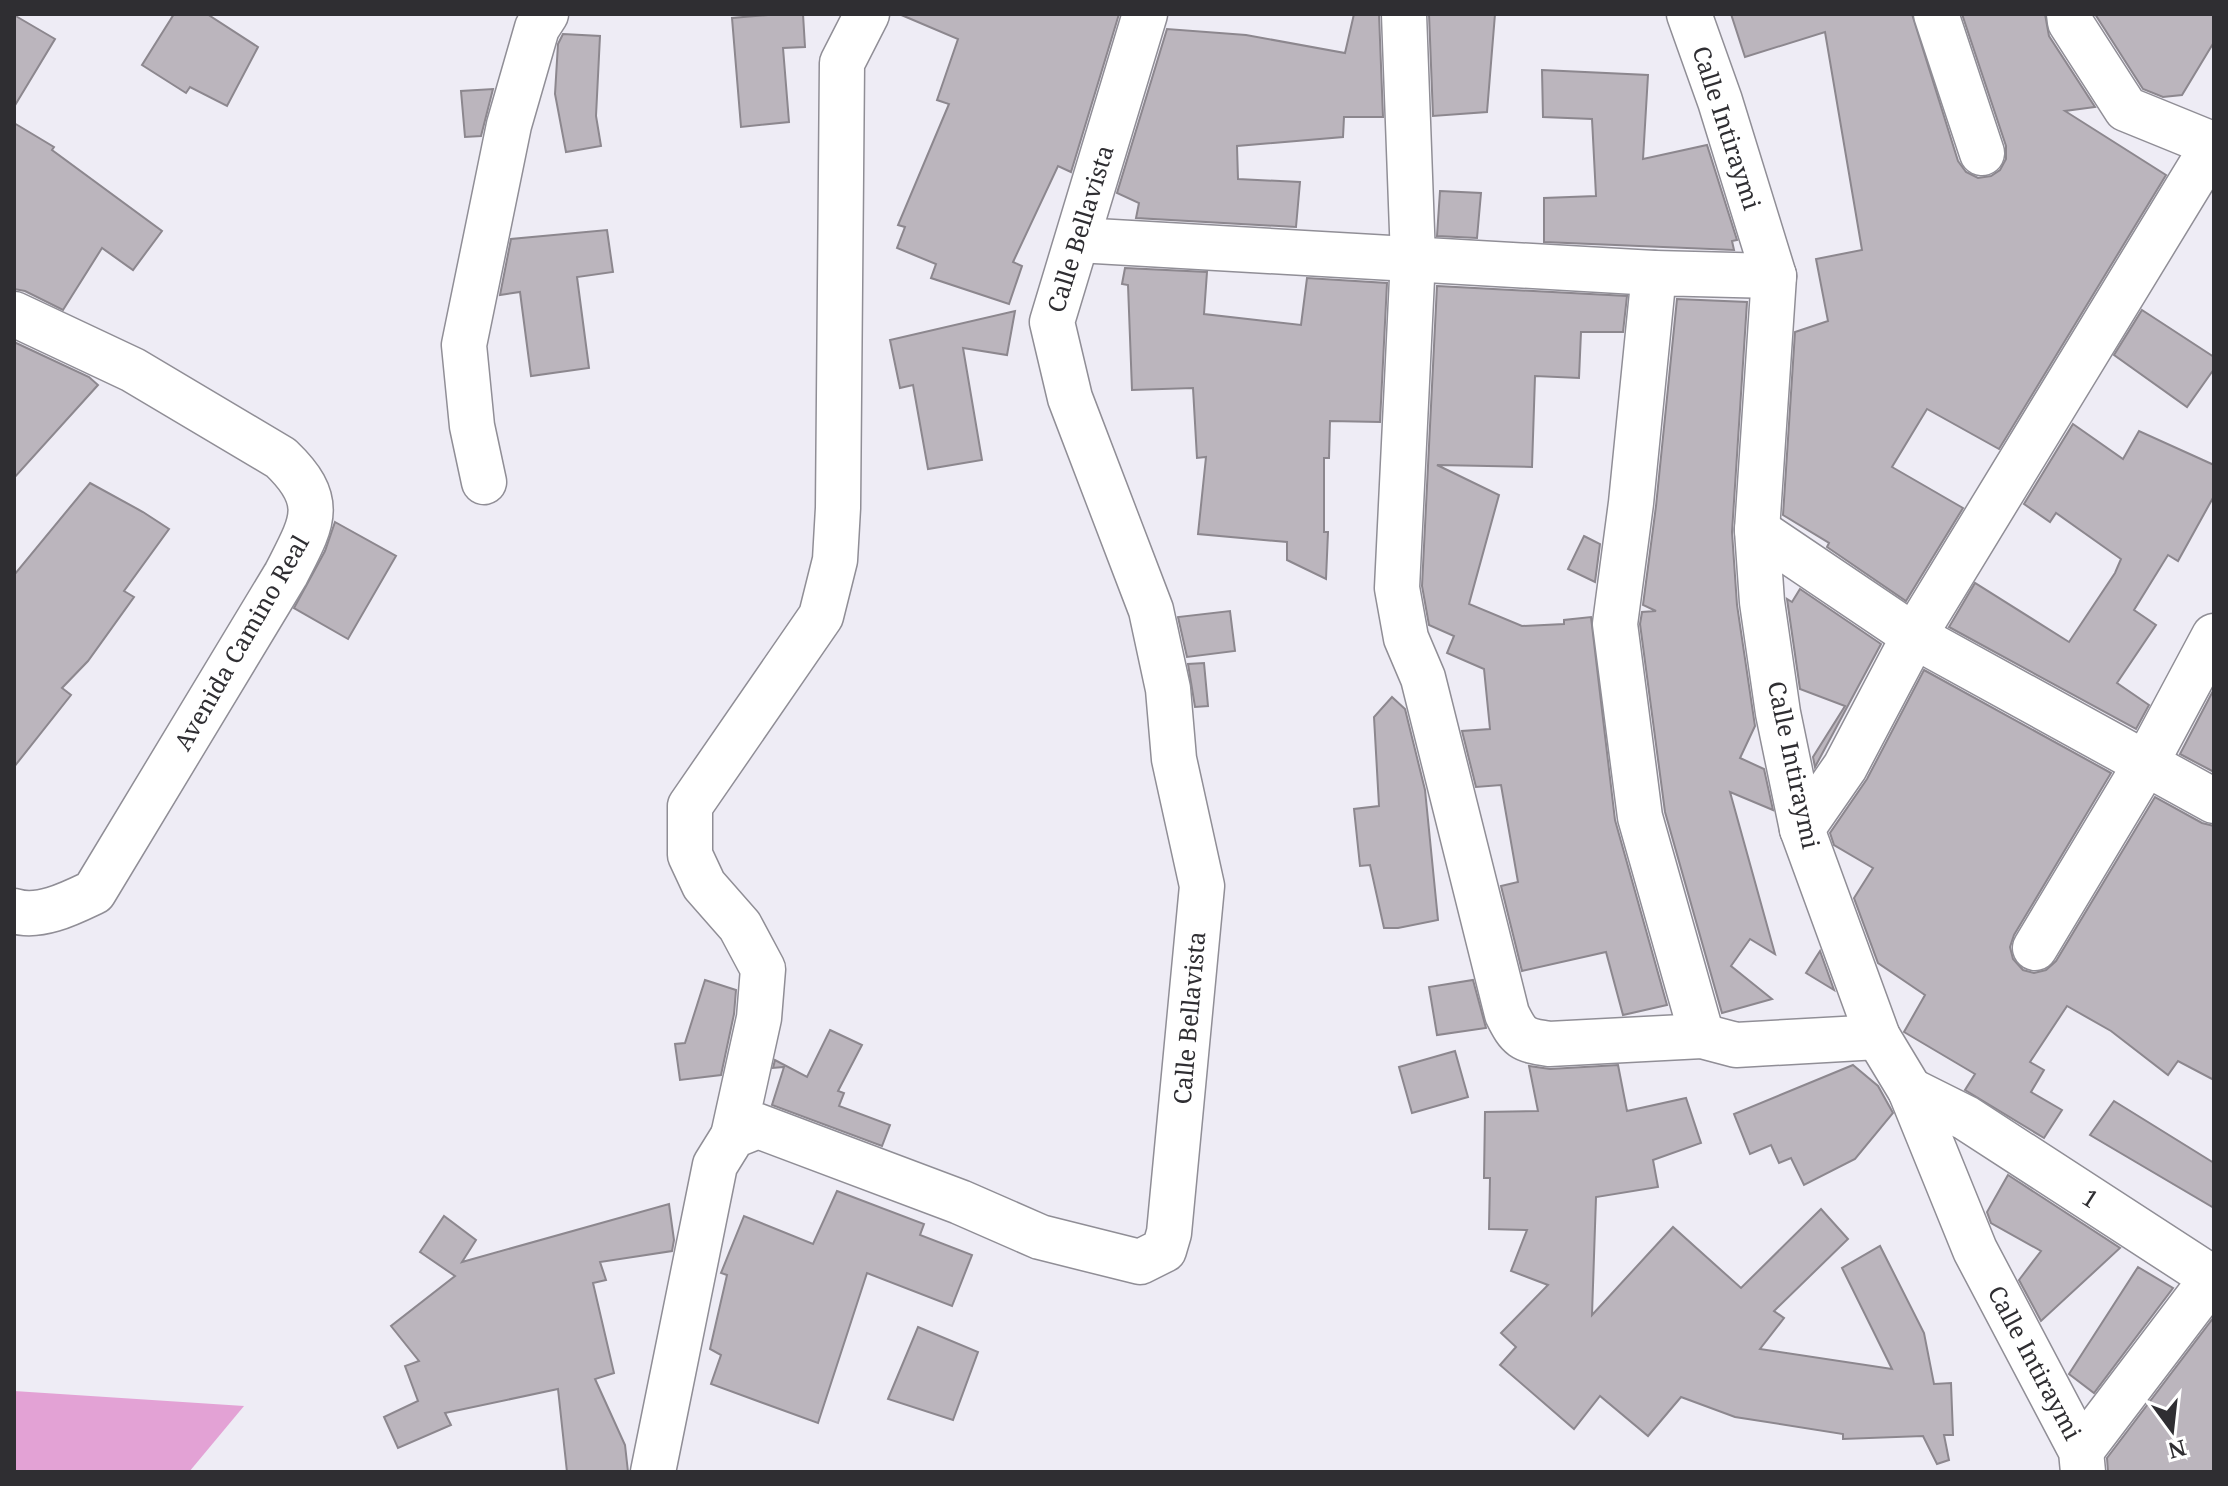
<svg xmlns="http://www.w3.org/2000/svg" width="2228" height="1486" viewBox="0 0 2228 1486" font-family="'Noto Serif',serif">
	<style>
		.grass { fill: #e3a2d5 }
		.building { fill: #bbb5bd; stroke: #8c878e; stroke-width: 2 }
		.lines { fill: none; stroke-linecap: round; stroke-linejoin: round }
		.minor-casing { stroke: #908e96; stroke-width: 47 }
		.major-casing { stroke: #908e96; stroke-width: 47 }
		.minor { stroke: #fff; stroke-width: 44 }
		.major { stroke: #fff; stroke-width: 44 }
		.labels { text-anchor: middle; stroke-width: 6; stroke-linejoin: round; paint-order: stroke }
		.street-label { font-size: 24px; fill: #2f2e32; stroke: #fff }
	</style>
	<rect width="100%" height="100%" fill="#eeecf5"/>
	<path class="grass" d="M 14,1391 L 244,1406 L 189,1472 L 14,1472 Z"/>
	<g class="building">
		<path d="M 174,14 L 207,14 L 258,47 L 227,106 L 190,87 L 186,93 L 142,65 Z"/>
		<path d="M 780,14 L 803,14 L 805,47 L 783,48 L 789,122 L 741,127 L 732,18 Z"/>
		<path d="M 899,14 L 1119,14 L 1071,172 L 1058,166 L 1013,262 L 1022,266 L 1009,304 L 931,278 L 936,264 L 897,248 L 905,227 L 898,225 L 949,104 L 937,100 L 958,39 Z"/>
		<path d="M 1354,14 L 1379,14 L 1383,117 L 1344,117 L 1343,137 L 1237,146 L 1238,179 L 1300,182 L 1296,227 L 1136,218 L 1139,203 L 1117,193 L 1167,29 L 1246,35 L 1345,53 Z"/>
		<path d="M 1429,14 L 1495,14 L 1487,112 L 1433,116 Z"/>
		<path d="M 1731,14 L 1912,14 L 1958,161 L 1966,172 L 1978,178 L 1991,176 L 2000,170 L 2006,159 L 2006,146 L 1962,14 L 2045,14 L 2049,36 L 2095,107 L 2065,111 L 2166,175 L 1999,449 L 1927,409 L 1892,467 L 1963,508 L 1906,601 L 1827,547 L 1829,543 L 1783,515 L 1795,332 L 1828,321 L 1816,259 L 1862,250 L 1825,32 L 1745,57 Z"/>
		<path d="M 2095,14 L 2214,14 L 2214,42 L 2182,95 L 2163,97 L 2143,89 Z"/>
		<path d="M 14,15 L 55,39 L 14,107 Z"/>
		<path d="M 563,34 L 600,36 L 596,116 L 601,146 L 566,152 L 555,94 L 558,44 Z"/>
		<path d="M 1542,70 L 1648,75 L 1643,159 L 1707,145 L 1737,240 L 1732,241 L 1734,250 L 1544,242 L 1544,198 L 1596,196 L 1592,119 L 1543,117 Z"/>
		<path d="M 493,89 L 481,136 L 465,137 L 461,91 Z"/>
		<path d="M 14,123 L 54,147 L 52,150 L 162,231 L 133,270 L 102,248 L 63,310 L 25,291 L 14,289 Z"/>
		<path d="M 1440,191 L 1481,193 L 1477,238 L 1437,236 Z"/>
		<path d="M 607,230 L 613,272 L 577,277 L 589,368 L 531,376 L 520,292 L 500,295 L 511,239 Z"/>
		<path d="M 1125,268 L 1207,272 L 1204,314 L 1301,325 L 1307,278 L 1387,283 L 1380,422 L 1330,421 L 1329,458 L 1324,458 L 1324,532 L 1328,532 L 1326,579 L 1287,560 L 1287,542 L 1198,534 L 1206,457 L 1197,458 L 1193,388 L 1132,390 L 1128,285 L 1122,284 Z"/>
		<path d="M 1437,286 L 1627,296 L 1623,332 L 1581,332 L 1579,378 L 1535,376 L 1532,467 L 1437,465 L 1499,495 L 1469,604 L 1522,626 L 1564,624 L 1564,620 L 1591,617 L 1615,820 L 1667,1005 L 1623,1015 L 1606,952 L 1522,971 L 1501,886 L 1518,882 L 1501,785 L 1476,787 L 1462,731 L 1490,729 L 1484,669 L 1447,653 L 1454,636 L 1429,625 L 1422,586 Z"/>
		<path d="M 1677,299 L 1747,302 L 1732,532 L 1737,605 L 1755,726 L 1740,758 L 1764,769 L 1773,810 L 1730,792 L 1775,954 L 1750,939 L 1731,966 L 1772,999 L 1722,1013 L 1665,812 L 1640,624 L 1642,612 L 1656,611 L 1643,605 L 1656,506 Z"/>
		<path d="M 2142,310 L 2214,357 L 2214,369 L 2187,407 L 2114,355 Z"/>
		<path d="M 1015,311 L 1007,355 L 963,348 L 982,460 L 928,469 L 913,385 L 900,388 L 890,340 Z"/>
		<path d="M 14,342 L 89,377 L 98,385 L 14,478 Z"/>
		<path d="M 2073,424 L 2123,459 L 2139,431 L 2214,465 L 2214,496 L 2178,561 L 2168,555 L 2134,610 L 2156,625 L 2117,683 L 2149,705 L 2136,729 L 1949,627 L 1975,583 L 2069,642 L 2115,573 L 2121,559 L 2056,513 L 2050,522 L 2024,504 Z"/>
		<path d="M 90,483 L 143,512 L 169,529 L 124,591 L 134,597 L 88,661 L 62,688 L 71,695 L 14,767 L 14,575 Z"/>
		<path d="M 335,522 L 396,556 L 348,639 L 294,608 L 325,551 Z"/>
		<path d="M 1584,536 L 1600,544 L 1595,582 L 1568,569 Z"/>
		<path d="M 1800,589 L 1881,644 L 1815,767 L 1813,757 L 1845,706 L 1800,689 L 1787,599 L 1792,602 Z"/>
		<path d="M 1230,611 L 1235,651 L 1187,657 L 1178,617 Z"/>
		<path d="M 1204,663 L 1208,706 L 1195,707 L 1188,664 Z"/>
		<path d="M 1924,670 L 2111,773 L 2014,935 L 2010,947 L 2013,959 L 2023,970 L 2034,973 L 2046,970 L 2056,961 L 2155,797 L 2202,823 L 2214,826 L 2214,1080 L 2178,1061 L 2168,1075 L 2111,1031 L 2067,1006 L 2030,1062 L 2044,1070 L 2031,1092 L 2062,1110 L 2044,1138 L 1965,1090 L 1975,1074 L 1904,1032 L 1925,995 L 1878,963 L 1854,898 L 1873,868 L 1834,845 L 1830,833 L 1867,779 Z"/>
		<path d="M 2214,689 L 2214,772 L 2180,754 Z"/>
		<path d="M 1392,697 L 1405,709 L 1425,790 L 1438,920 L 1398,928 L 1384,928 L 1370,865 L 1360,866 L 1354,809 L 1379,806 L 1374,717 Z"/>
		<path d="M 1820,951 L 1834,990 L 1806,973 Z"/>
		<path d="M 705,980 L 736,990 L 734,1014 L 721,1075 L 680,1080 L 675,1044 L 685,1043 Z"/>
		<path d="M 1473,980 L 1486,1028 L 1437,1035 L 1429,987 Z"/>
		<path d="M 830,1030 L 862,1045 L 838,1091 L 844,1093 L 839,1106 L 890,1125 L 882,1146 L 772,1105 L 784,1067 L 773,1068 L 775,1060 L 807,1077 Z"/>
		<path d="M 1455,1051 L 1468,1097 L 1412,1113 L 1399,1067 Z"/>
		<path d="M 1618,1065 L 1627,1111 L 1686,1098 L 1701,1143 L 1653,1160 L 1658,1187 L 1596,1197 L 1592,1315 L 1673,1227 L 1741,1288 L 1821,1209 L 1848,1239 L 1774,1311 L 1784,1318 L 1760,1349 L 1892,1369 L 1842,1268 L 1880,1246 L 1924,1333 L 1934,1384 L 1951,1383 L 1953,1435 L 1944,1435 L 1949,1460 L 1937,1464 L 1923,1436 L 1843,1439 L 1843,1434 L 1735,1417 L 1681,1397 L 1648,1436 L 1600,1396 L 1574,1429 L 1500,1365 L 1516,1347 L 1501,1333 L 1548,1285 L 1511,1271 L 1527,1230 L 1489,1229 L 1490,1178 L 1484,1178 L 1485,1112 L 1538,1111 L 1529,1066 L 1550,1069 Z"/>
		<path d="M 1853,1065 L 1878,1086 L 1893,1113 L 1855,1159 L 1804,1185 L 1791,1158 L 1779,1163 L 1771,1145 L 1750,1154 L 1734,1114 Z"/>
		<path d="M 2114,1101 L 2214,1163 L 2214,1208 L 2090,1135 Z"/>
		<path d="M 2008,1175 L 2120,1248 L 2041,1321 L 2019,1280 L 2041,1251 L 1991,1223 L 1987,1212 Z"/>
		<path d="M 837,1191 L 924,1224 L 920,1235 L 972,1255 L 952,1306 L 867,1273 L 818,1423 L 711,1384 L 721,1355 L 710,1349 L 727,1275 L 721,1273 L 744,1216 L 813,1244 Z"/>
		<path d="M 669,1204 L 674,1240 L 672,1251 L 600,1262 L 606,1280 L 593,1283 L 614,1373 L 595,1379 L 625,1445 L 628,1472 L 567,1472 L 558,1389 L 445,1413 L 451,1425 L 398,1448 L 384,1417 L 418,1401 L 405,1366 L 419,1361 L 391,1326 L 455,1276 L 420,1252 L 444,1216 L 476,1240 L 462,1262 Z"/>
		<path d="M 2138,1267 L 2173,1288 L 2094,1393 L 2069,1374 Z"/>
		<path d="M 2214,1317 L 2214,1472 L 2108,1472 L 2107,1458 Z"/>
		<path d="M 918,1327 L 978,1352 L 953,1420 L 888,1399 Z"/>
	</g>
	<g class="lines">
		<g class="minor-casing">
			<g id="minor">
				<path d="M 1404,14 L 1413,258 L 1397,588 L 1406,638 L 1423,678 L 1507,1014 C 1519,1038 1522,1040 1549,1044 L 1702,1036 L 1736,1045 L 1878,1037"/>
				<path d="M 1936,14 L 1982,153"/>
				<path d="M 2069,14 L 2070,22 L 2126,109 L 2212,144 L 2214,148"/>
				<path d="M 1078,240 L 1654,273"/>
				<path d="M 14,314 L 133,370 L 281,458 C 327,502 312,523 286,574 L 94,892 C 71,903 40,919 14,911"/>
				<path d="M 484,482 L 472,426 L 464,345 L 509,125 L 537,28 L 546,14"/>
				<path d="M 1757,530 L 1914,636 L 2214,801"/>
				<path d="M 1802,829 L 1845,767 L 1914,636 L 2214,144"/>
				<path d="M 2035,948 L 2145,765 L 2214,636"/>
				<path d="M 1702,1036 L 1640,817 L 1615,624 L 1631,503 L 1654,273 L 1774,276"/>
				<path d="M 1910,1090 L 1966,1118 L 2214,1279"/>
				<path d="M 733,1136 L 759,1018 L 763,969 L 740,926 L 704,885 L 690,855 L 690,806 L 821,616 L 835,560 L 838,508 L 842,63 L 867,14"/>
				<path d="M 2081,1451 L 2214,1276"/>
				<path d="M 653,1472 L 715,1165 L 733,1136 L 758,1126 L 960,1202 L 1040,1237 L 1140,1262 L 1164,1250 L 1169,1233 L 1202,886 L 1174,759 L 1168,689 L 1151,610 L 1070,398 L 1052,322 L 1145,14"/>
			</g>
		</g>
		<g class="major-casing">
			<path id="major" d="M 1689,14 L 1720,101 L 1774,276 L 1757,530 L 1762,602 L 1778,713 L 1802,829 L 1878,1037 L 1910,1090 L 1975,1250 L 2081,1451 L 2083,1472"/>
		</g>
		<use href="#minor" class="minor"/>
		<use href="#major" class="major"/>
	</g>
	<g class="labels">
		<g class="street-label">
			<text transform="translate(1726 128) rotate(72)" y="8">Calle Intiraymi</text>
			<text transform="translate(1081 229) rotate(-73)" y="8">Calle Bellavista</text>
			<text transform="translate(242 643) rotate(-60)" y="8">Avenida Camino Real</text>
			<text transform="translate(1793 765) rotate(78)" y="8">Calle Intiraymi</text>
			<text transform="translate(1190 1018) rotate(-85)" y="8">Calle Bellavista</text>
			<text transform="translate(2090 1199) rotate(33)" y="8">1</text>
			<text transform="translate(2034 1363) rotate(62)" y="8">Calle Intiraymi</text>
		</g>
	</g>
	<rect width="2228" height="1486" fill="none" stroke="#2f2e32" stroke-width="32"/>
	<g transform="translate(2172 1430) rotate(165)" stroke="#ffffff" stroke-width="6" paint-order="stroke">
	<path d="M0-6L14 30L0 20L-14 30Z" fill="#2f2e32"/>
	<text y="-12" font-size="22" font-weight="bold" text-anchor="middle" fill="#2f2e32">N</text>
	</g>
</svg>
